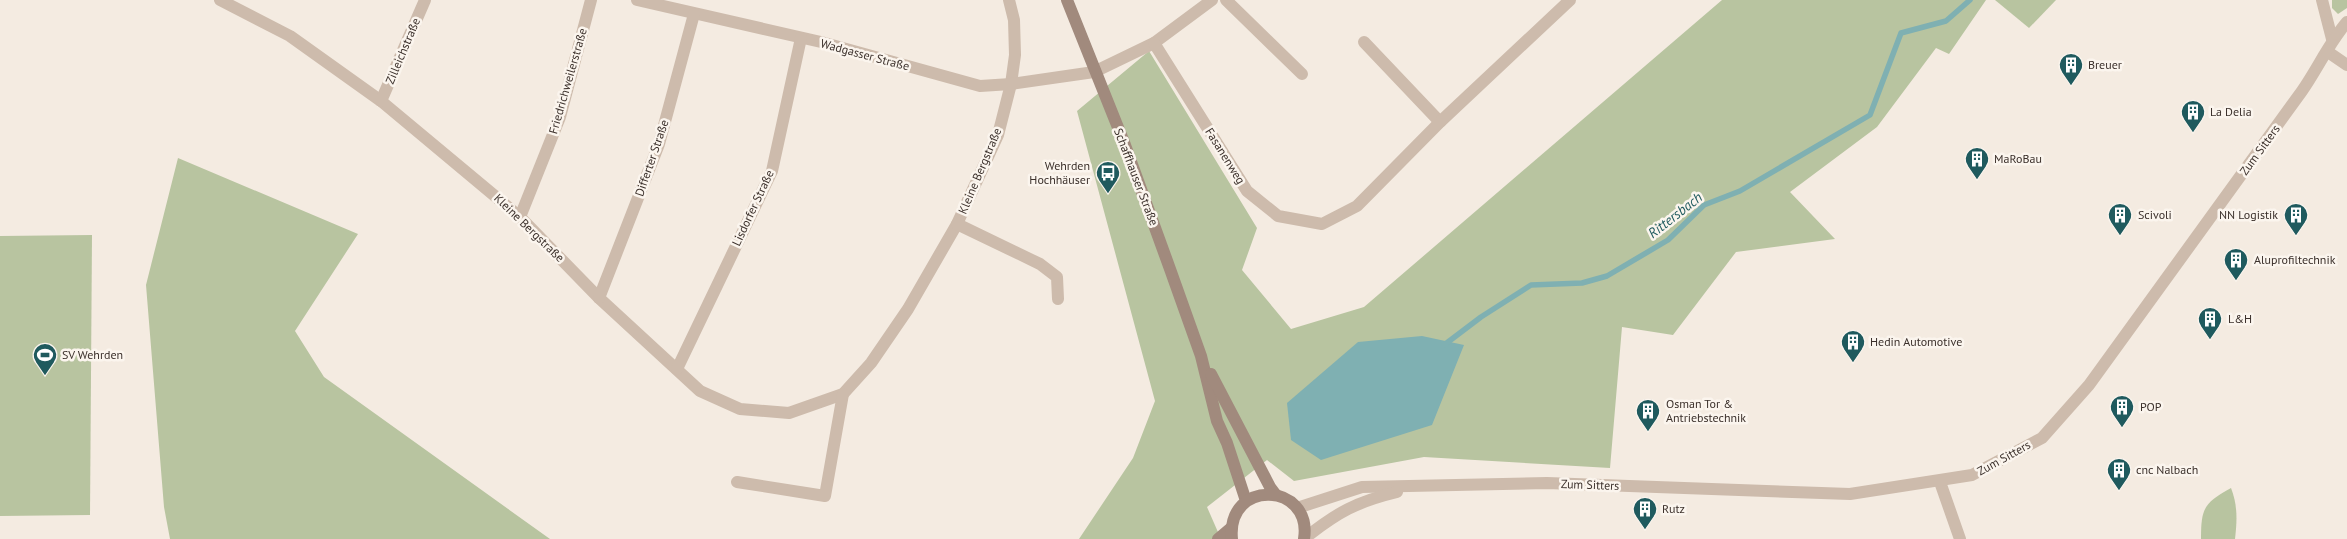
<svg xmlns="http://www.w3.org/2000/svg" width="2347" height="539" viewBox="0 0 2347 539" font-family="'PT Sans',sans-serif">
	<style>
		.green { fill: #b8c4a0 }
		.water { fill: #7fb0b2 }
		.lines { fill: none; stroke-linecap: round; stroke-linejoin: round }
		.stream { stroke: #7fb0b2; stroke-width: 5.5 }
		.street { stroke: #cdbbac; stroke-width: 12 }
		.secondary { stroke: #a18a7d; stroke-width: 12 }
		.labels { text-anchor: middle; stroke-width: 5; stroke-linejoin: round; paint-order: stroke }
		.street-label { font-size: 12px; fill: #3b302b; stroke: #fbf5ee }
		.poi-label { font-size: 12px; fill: #3b302b; stroke: #fbf5ee; text-anchor: start }
		.water-label { font-size: 14px; font-style: italic; fill: #1f5a5e; stroke: #fbf5ee }
	</style>
	<rect width="100%" height="100%" fill="#f4ebe1"/>
	<g class="green">
		<path d="M 1722,0 L 1986,0 L 1949,54 L 1936,48 L 1877,127 L 1790,192 L 1835,239 L 1736,252 L 1673,335 L 1622,327 L 1610,468 L 1424,457 L 1294,481 L 1267,460 L 1207,507 L 1221,539 L 1079,539 L 1133,458 L 1155,401 L 1077,111 L 1149,51 L 1257,228 L 1242,270 L 1291,329 L 1364,307 Z"/>
		<path d="M 1995,0 L 2056,0 L 2029,28 Z"/>
		<path d="M 2332,0 L 2347,0 L 2347,8 L 2338,14 L 2332,8 Z"/>
		<path d="M 178,158 L 358,234 L 295,331 L 324,377 L 550,539 L 170,539 L 164,507 L 146,285 Z"/>
		<path d="M 92,235 L 90,515 L 0,516 L 0,236 Z"/>
		<path d="M 2231,488 C 2238,506 2237,521 2235,539 L 2201,539 C 2201,508 2204,503 2231,488 Z"/>
	</g>
	<path class="water" d="M 1422,336 L 1464,345 L 1432,425 L 1321,460 L 1291,440 L 1287,403 L 1358,342 Z"/>
	<g class="lines">
		<path class="stream" d="M 1444,345 L 1481,317 L 1531,285 L 1582,283 L 1607,276 L 1668,240 L 1704,205 L 1740,191 L 1870,115 L 1901,33 L 1946,21 L 1970,0"/>
		<g class="street">
			<path d="M 220,0 L 290,36 L 381,101 L 520,217 L 599,298 L 700,391 L 740,409 L 789,413 L 843,394 L 871,363 L 908,309 L 957,224 L 998,135 L 1011,84 L 1015,55 L 1014,20 L 1009,0"/>
			<path d="M 637,0 L 821,42 L 980,86 L 1011,84 L 1094,72 L 1154,43 L 1212,0"/>
			<path d="M 1226,0 L 1302,74"/>
			<path d="M 2322,0 L 2332,39"/>
			<path d="M 1364,42 L 1440,122"/>
			<path d="M 1154,43 L 1247,191 L 1278,216 L 1322,224 L 1357,206 L 1440,122 L 1570,0"/>
			<path d="M 2328,52 L 2347,65"/>
			<path d="M 381,101 L 425,0"/>
			<path d="M 520,217 L 560,117 L 591,0"/>
			<path d="M 957,224 L 1040,264 L 1057,277 L 1058,299"/>
			<path d="M 599,298 L 659,144 L 694,14"/>
			<path d="M 677,369 L 772,171 L 801,38"/>
			<path d="M 737,482 L 825,496 L 843,394"/>
			<path d="M 1940,482 L 1960,539"/>
			<path d="M 1297,508 L 1362,487 L 1547,483 L 1850,494 L 1972,475 L 2042,438 L 2089,385 L 2302,91 C 2318,68 2329,43 2347,22"/>
			<path d="M 1305,538 C 1338,512 1356,502 1397,492"/>
		</g>
		<g class="secondary">
			<path d="M 1067,0 L 1125,145 L 1170,269 L 1201,356 L 1217,421 L 1227,443 L 1246,501"/>
			<path d="M 1211,374 L 1270,487 L 1276,495"/>
			<path d="M 1218,539 L 1231,528"/>
			<path d="M 1232,539 C 1226,478 1313,482 1304,539"/>
		</g>
	</g>
	<defs>
		<g id="building-pin" transform="scale(1.25)"><path d="M0 17L-7.5 6A9.5 9.5 0 1 1 7.5 6Z" fill="#1f5a5e" stroke="#fbf5ee"/><path d="M-4-6H4V6H1V3H-1V6H-4ZM-2.5-4.3h1.7v1.8h-1.7ZM.8-4.3h1.7v1.8H.8ZM-2.5-1h1.7V.8h-1.7ZM.8-1h1.7V.8H.8Z" fill="#fff"/></g>
		<g id="bus-pin" transform="scale(1.25)"><path d="M0 17L-7.5 6A9.5 9.5 0 1 1 7.5 6Z" fill="#1f5a5e" stroke="#fbf5ee"/><path d="M-5-6H5V4H4V6H2V4H-2V6H-4V4H-5ZM-3.5-4V0h7V-4ZM-3.5 1.2v1.5H-2V1.2ZM2 1.2v1.5H3.5V1.2Z" fill="#fff"/></g>
		<g id="stadium-pin" transform="scale(1.25)"><path d="M0 17L-7.5 6A9.5 9.5 0 1 1 7.5 6Z" fill="#1f5a5e" stroke="#fbf5ee"/><path d="M0-5a6.5 5 0 1 0 0 10a6.5 5 0 1 0 0-10ZM-3.5-1.8h7v3.6h-7Z" fill="#fff"/></g>
	</defs>
	<g fill-rule="evenodd">
		<use href="#building-pin" x="2071" y="65"/>
		<use href="#building-pin" x="2193" y="112"/>
		<use href="#building-pin" x="1977" y="159"/>
		<use href="#bus-pin" x="1108" y="173"/>
		<use href="#building-pin" x="2120" y="215"/>
		<use href="#building-pin" x="2296" y="215"/>
		<use href="#building-pin" x="2236" y="260"/>
		<use href="#building-pin" x="2210" y="319"/>
		<use href="#building-pin" x="1853" y="342"/>
		<use href="#stadium-pin" x="45" y="355"/>
		<use href="#building-pin" x="2122" y="407"/>
		<use href="#building-pin" x="1648" y="411"/>
		<use href="#building-pin" x="2119" y="470"/>
		<use href="#building-pin" x="1645" y="509"/>
	</g>
	<g class="labels">
		<g class="street-label">
			<text transform="translate(403 51) rotate(-67)" y="4">Zilleichstraße</text>
			<text transform="translate(865 55) rotate(15)" y="4">Wadgasser Straße</text>
			<text transform="translate(568 81) rotate(-74)" y="4">Friedrichweilerstraße</text>
			<text transform="translate(2260 150) rotate(-54)" y="4">Zum Sitters</text>
			<text transform="translate(1225 156) rotate(58)" y="4">Fasanenweg</text>
			<text transform="translate(652 158) rotate(-71)" y="4">Differter Straße</text>
			<text transform="translate(980 171) rotate(-67)" y="4">Kleine Bergstraße</text>
			<text transform="translate(1136 177) rotate(69)" y="4">Schaffhauser Straße</text>
			<text transform="translate(753 208) rotate(-65)" y="4">Lisdorfer Straße</text>
			<text transform="translate(529 228) rotate(44)" y="4">Kleine Bergstraße</text>
			<text transform="translate(2004 458) rotate(-29)" y="4">Zum Sitters</text>
			<text transform="translate(1590 485) rotate(2)" y="4">Zum Sitters</text>
		</g>
		<g class="poi-label">
			<text x="2088" y="69">Breuer</text>
			<text x="2210" y="116">La Delia</text>
			<text x="1994" y="163">MaRoBau</text>
			<text x="1090" y="170" text-anchor="end">Wehrden<tspan x="1090" dy="14">Hochhäuser</tspan></text>
			<text x="2138" y="219">Scivoli</text>
			<text x="2278" y="219" text-anchor="end">NN Logistik</text>
			<text x="2254" y="264">Aluprofiltechnik</text>
			<text x="2228" y="323">L&amp;H</text>
			<text x="1870" y="346">Hedin Automotive</text>
			<text x="62" y="359">SV Wehrden</text>
			<text x="1666" y="408">Osman Tor &amp;<tspan x="1666" dy="14">Antriebstechnik</tspan></text>
			<text x="2140" y="411">POP</text>
			<text x="2136" y="474">cnc Nalbach</text>
			<text x="1662" y="513">Rutz</text>
		</g>
		<g class="water-label">
			<text transform="translate(1675 215) rotate(-38)" y="5">Rittersbach</text>
		</g>
	</g>
</svg>
